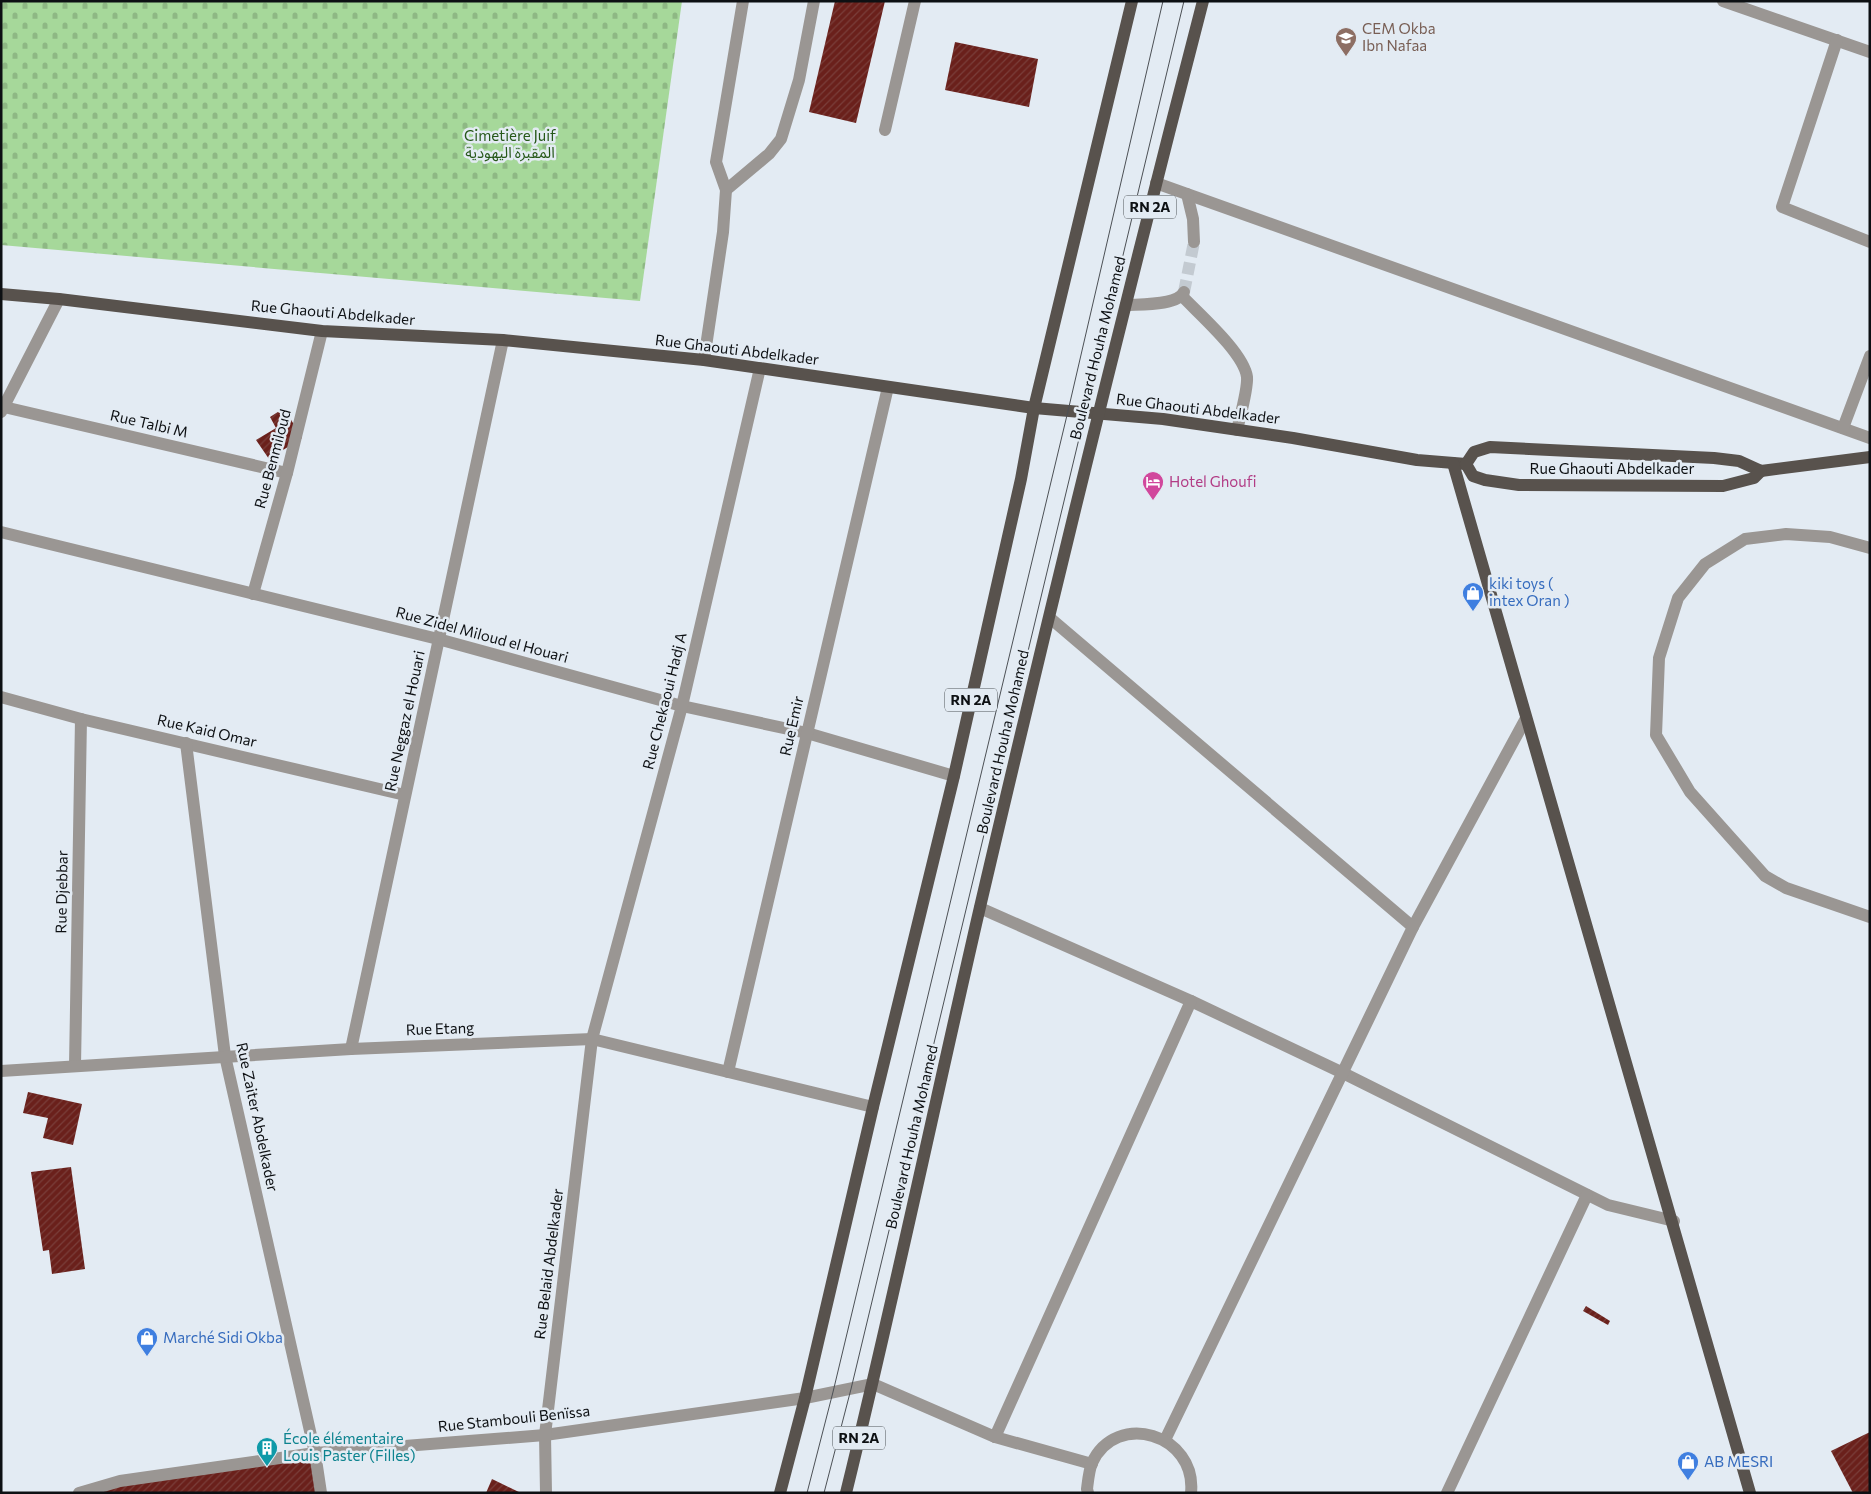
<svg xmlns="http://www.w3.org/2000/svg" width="1871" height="1494" viewBox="0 0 1871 1494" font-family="Commissioner,'Noto Sans Arabic',sans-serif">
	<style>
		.cemetery { fill: url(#cemetery-stones) }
		.building { fill: url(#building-hatch) }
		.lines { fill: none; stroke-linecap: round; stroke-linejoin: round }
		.minor-tunnel { stroke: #c3cad1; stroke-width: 12; stroke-dasharray: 12 6; stroke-linecap: butt }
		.minor { stroke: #9a9693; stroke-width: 12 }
		.major { stroke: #58524d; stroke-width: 12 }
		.tram { stroke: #4c5055; stroke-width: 1 }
		.labels { text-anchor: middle; stroke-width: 5; stroke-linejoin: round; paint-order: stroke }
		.shield { fill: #e3ebf3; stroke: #4d5256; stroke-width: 1 }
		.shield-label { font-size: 14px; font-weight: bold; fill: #0d1013 }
		.education-label { font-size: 15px; fill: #785e54; stroke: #e3ebf3; text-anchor: start }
		.park-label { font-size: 15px; fill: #265819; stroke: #e3ebf3 }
		.street-label { font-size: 15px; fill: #0d1013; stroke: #e3ebf3 }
		.hotel-label { font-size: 15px; fill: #b23c85; stroke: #e3ebf3; text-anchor: start }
		.shop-label { font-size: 15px; fill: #366cbe; stroke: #e3ebf3; text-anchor: start }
		.culture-label { font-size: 15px; fill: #0d838f; stroke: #e3ebf3; text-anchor: start }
	</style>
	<defs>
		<pattern id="cemetery-stones" width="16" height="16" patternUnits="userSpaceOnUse" patternTransform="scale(1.25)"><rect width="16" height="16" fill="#a6d89a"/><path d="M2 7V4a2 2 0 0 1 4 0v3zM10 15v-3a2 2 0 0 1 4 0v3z" fill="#8eb884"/></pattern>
		<pattern id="building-hatch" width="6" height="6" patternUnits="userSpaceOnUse" patternTransform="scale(1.25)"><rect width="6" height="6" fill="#6a201b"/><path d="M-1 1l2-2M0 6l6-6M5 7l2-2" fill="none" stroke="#793e3a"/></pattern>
	</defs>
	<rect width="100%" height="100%" fill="#e3ebf3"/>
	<path class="cemetery" d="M 1,1 L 682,1 L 640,301 L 1,245 Z"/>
	<g class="building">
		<path d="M 835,1 L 885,1 L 856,123 L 809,112 Z"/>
		<path d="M 955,42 L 1038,59 L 1029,107 L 945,90 Z"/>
		<path d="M 284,408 L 302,438 L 269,459 L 256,440 L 276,428 L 270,417 Z"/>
		<path d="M 28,1092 L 82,1104 L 73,1145 L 43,1138 L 48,1118 L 23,1113 Z"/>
		<path d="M 71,1167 L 85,1269 L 52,1274 L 49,1250 L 43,1251 L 31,1172 Z"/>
		<path d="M 1586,1306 L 1610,1321 L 1608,1325 L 1583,1311 Z"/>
		<path d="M 1870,1432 L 1870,1493 L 1853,1493 L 1831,1451 Z"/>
		<path d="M 315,1453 L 321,1493 L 81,1493 Z"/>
		<path d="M 492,1479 L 521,1493 L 486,1493 Z"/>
	</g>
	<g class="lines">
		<path class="minor-tunnel" d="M 1184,292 L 1194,242"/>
		<g class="minor">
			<path d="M 1723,1 L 1870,52"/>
			<path d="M 1837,40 L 1782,207 L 1870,242"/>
			<path d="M 885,130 L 915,1"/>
			<path d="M 1156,183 L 1870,438"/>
			<path d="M 726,190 L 769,154 L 781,139 L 799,80 L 814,1"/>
			<path d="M 1187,194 L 1193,219 L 1194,242"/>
			<path d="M 1182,296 C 1199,314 1244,353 1247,377 C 1248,389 1240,417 1237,430"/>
			<path d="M 1126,305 C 1140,304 1177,306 1184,292"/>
			<path d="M 704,360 L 723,232 L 726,190 L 716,162 L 743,1"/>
			<path d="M 4,407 L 287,473"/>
			<path d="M 1,412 L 59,299"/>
			<path d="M 1843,428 L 1870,356"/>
			<path d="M 1,532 L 438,639 L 682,706 L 807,733 L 954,776"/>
			<path d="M 1870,548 L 1830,537 L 1786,534 L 1745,539 L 1705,564 L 1678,598 L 1659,658 L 1656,735 L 1690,792 L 1765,876 L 1786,888 L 1870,917"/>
			<path d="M 253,594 L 287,473 L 322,331"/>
			<path d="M 1050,618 L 1413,927"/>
			<path d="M 1,697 L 81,719 L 405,795"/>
			<path d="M 186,743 L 225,1056 L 315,1453 L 321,1493"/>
			<path d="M 980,908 L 1191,1001 L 1343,1073 L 1608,1205 L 1674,1221"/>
			<path d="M 351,1049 L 503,340"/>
			<path d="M 75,1066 L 81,719"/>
			<path d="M 1,1071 L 351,1049 L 592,1039 L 873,1107"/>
			<path d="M 728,1072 L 888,387"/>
			<path d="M 995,1437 L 1191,1001"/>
			<path d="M 1165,1440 L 1413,927 L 1525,720"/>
			<path d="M 79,1493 L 120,1481 L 315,1453 L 545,1435 L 805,1398 L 873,1384 L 995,1437 L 1092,1464"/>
			<path d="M 546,1493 L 545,1435 L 592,1039 L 682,706 L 760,368"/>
			<path d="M 1088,1493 L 1087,1489 C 1088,1481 1089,1470 1092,1463 C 1116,1410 1197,1434 1191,1493"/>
			<path d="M 1447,1493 L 1587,1195"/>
		</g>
		<g class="major">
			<path d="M 1,294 L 59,299 L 322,331 L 503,340 L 704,360 L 1034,408 L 1163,419 L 1293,438 L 1417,460 L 1466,464"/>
			<path d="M 1453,463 C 1550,807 1653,1149 1750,1493"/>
			<path d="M 1466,464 L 1474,452 L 1490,447 L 1714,458 L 1739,461 L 1761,471 L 1870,457"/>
			<path d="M 1466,464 L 1473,476 L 1485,480 L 1519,485 L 1723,486 L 1754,478 L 1761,471"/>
			<path d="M 780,1493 L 805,1398 L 873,1107 L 954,776 L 1021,479 L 1034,408 L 1132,1"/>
			<path d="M 846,1493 C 894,1298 935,1102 980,907 C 1051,604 1125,302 1203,1"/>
		</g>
		<g class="tram">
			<path d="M 807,1493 L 833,1392 L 1068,411 L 1163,1"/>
			<path d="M 824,1493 L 851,1389 L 1184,1"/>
		</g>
	</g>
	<defs>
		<g id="school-pin" transform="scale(1.125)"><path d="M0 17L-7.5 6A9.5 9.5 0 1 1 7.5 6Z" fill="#8d6e63" stroke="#e3ebf3"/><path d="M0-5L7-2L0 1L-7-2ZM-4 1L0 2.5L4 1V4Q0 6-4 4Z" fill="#fff"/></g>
		<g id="hotel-pin" transform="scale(1.125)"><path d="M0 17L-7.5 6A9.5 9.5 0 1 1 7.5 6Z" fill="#d1479c" stroke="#e3ebf3"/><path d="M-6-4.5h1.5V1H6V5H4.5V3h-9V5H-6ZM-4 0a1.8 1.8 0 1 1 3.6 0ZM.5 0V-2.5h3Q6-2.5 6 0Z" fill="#fff"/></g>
		<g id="shop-pin" transform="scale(1.125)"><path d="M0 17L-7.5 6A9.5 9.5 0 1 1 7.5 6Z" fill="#3f7fe0" stroke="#e3ebf3"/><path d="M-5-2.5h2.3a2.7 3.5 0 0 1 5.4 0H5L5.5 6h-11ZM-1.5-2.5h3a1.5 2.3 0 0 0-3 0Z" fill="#fff"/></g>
		<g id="building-pin" transform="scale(1.125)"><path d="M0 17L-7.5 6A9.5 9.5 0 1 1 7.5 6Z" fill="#0f9aa8" stroke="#e3ebf3"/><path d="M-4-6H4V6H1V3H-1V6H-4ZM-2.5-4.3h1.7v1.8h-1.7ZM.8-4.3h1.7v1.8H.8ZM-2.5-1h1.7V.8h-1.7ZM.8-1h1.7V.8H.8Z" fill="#fff"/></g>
	</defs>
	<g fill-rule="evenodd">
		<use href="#school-pin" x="1346" y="38"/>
		<use href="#hotel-pin" x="1153" y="482"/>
		<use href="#shop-pin" x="1473" y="593"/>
		<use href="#shop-pin" x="147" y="1338"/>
		<use href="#building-pin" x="267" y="1448"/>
		<use href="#shop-pin" x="1688" y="1462"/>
	</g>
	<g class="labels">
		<g class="shield">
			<rect x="1124" y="195.5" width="52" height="23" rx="4"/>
			<rect x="945" y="688.5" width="52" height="23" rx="4"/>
			<rect x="833" y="1426.5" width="52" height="23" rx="4"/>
		</g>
		<g class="shield-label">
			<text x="1150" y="212">RN 2A</text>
			<text x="971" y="705">RN 2A</text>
			<text x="859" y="1443">RN 2A</text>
		</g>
		<g class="education-label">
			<text x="1362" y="34">CEM Okba<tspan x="1362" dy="17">Ibn Nafaa</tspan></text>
		</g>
		<g class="park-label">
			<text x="510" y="141">Cimetière Juif<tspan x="510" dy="17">المقبرة اليهودية</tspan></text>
		</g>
		<g class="street-label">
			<text transform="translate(333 313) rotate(5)" y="5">Rue Ghaouti Abdelkader</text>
			<text transform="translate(1098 348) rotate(-76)" y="5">Boulevard Houha Mohamed</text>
			<text transform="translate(737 350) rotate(7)" y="5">Rue Ghaouti Abdelkader</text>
			<text transform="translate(1198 409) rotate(7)" y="5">Rue Ghaouti Abdelkader</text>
			<text transform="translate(149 424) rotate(13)" y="5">Rue Talbi M</text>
			<text transform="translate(273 459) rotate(-75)" y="5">Rue Benmiloud</text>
			<text x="1612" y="474">Rue Ghaouti Abdelkader</text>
			<text transform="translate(482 635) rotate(15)" y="5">Rue Zidel Miloud el Houari</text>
			<text transform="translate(665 701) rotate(-76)" y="5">Rue Chekaoui Hadj A</text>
			<text transform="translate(405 721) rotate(-78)" y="5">Rue Neggaz el Houari</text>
			<text transform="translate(792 726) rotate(-77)" y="5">Rue Emir</text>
			<text transform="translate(207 731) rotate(13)" y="5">Rue Kaid Omar</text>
			<text transform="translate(1003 742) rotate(-77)" y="5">Boulevard Houha Mohamed</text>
			<text transform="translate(62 892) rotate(-89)" y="5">Rue Djebbar</text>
			<text transform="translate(440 1029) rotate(-2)" y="5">Rue Etang</text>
			<text transform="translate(257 1117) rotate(78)" y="5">Rue Zaiter Abdelkader</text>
			<text transform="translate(912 1137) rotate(-77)" y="5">Boulevard Houha Mohamed</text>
			<text transform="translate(549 1264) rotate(-83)" y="5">Rue Belaid Abdelkader</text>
			<text transform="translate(514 1419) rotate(-6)" y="5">Rue Stambouli Benïssa</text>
		</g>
		<g class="hotel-label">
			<text x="1169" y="487">Hotel Ghoufi</text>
		</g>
		<g class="shop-label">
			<text x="1489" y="589">kiki toys (<tspan x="1489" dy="17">intex Oran )</tspan></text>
			<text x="163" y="1343">Marché Sidi Okba</text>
			<text x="1704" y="1467">AB MESRI</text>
		</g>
		<g class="culture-label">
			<text x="283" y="1444">École élémentaire<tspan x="283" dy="17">Louis Paster (Filles)</tspan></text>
		</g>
	</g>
	<rect width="1871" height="1494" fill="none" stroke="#0d1013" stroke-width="5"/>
</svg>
